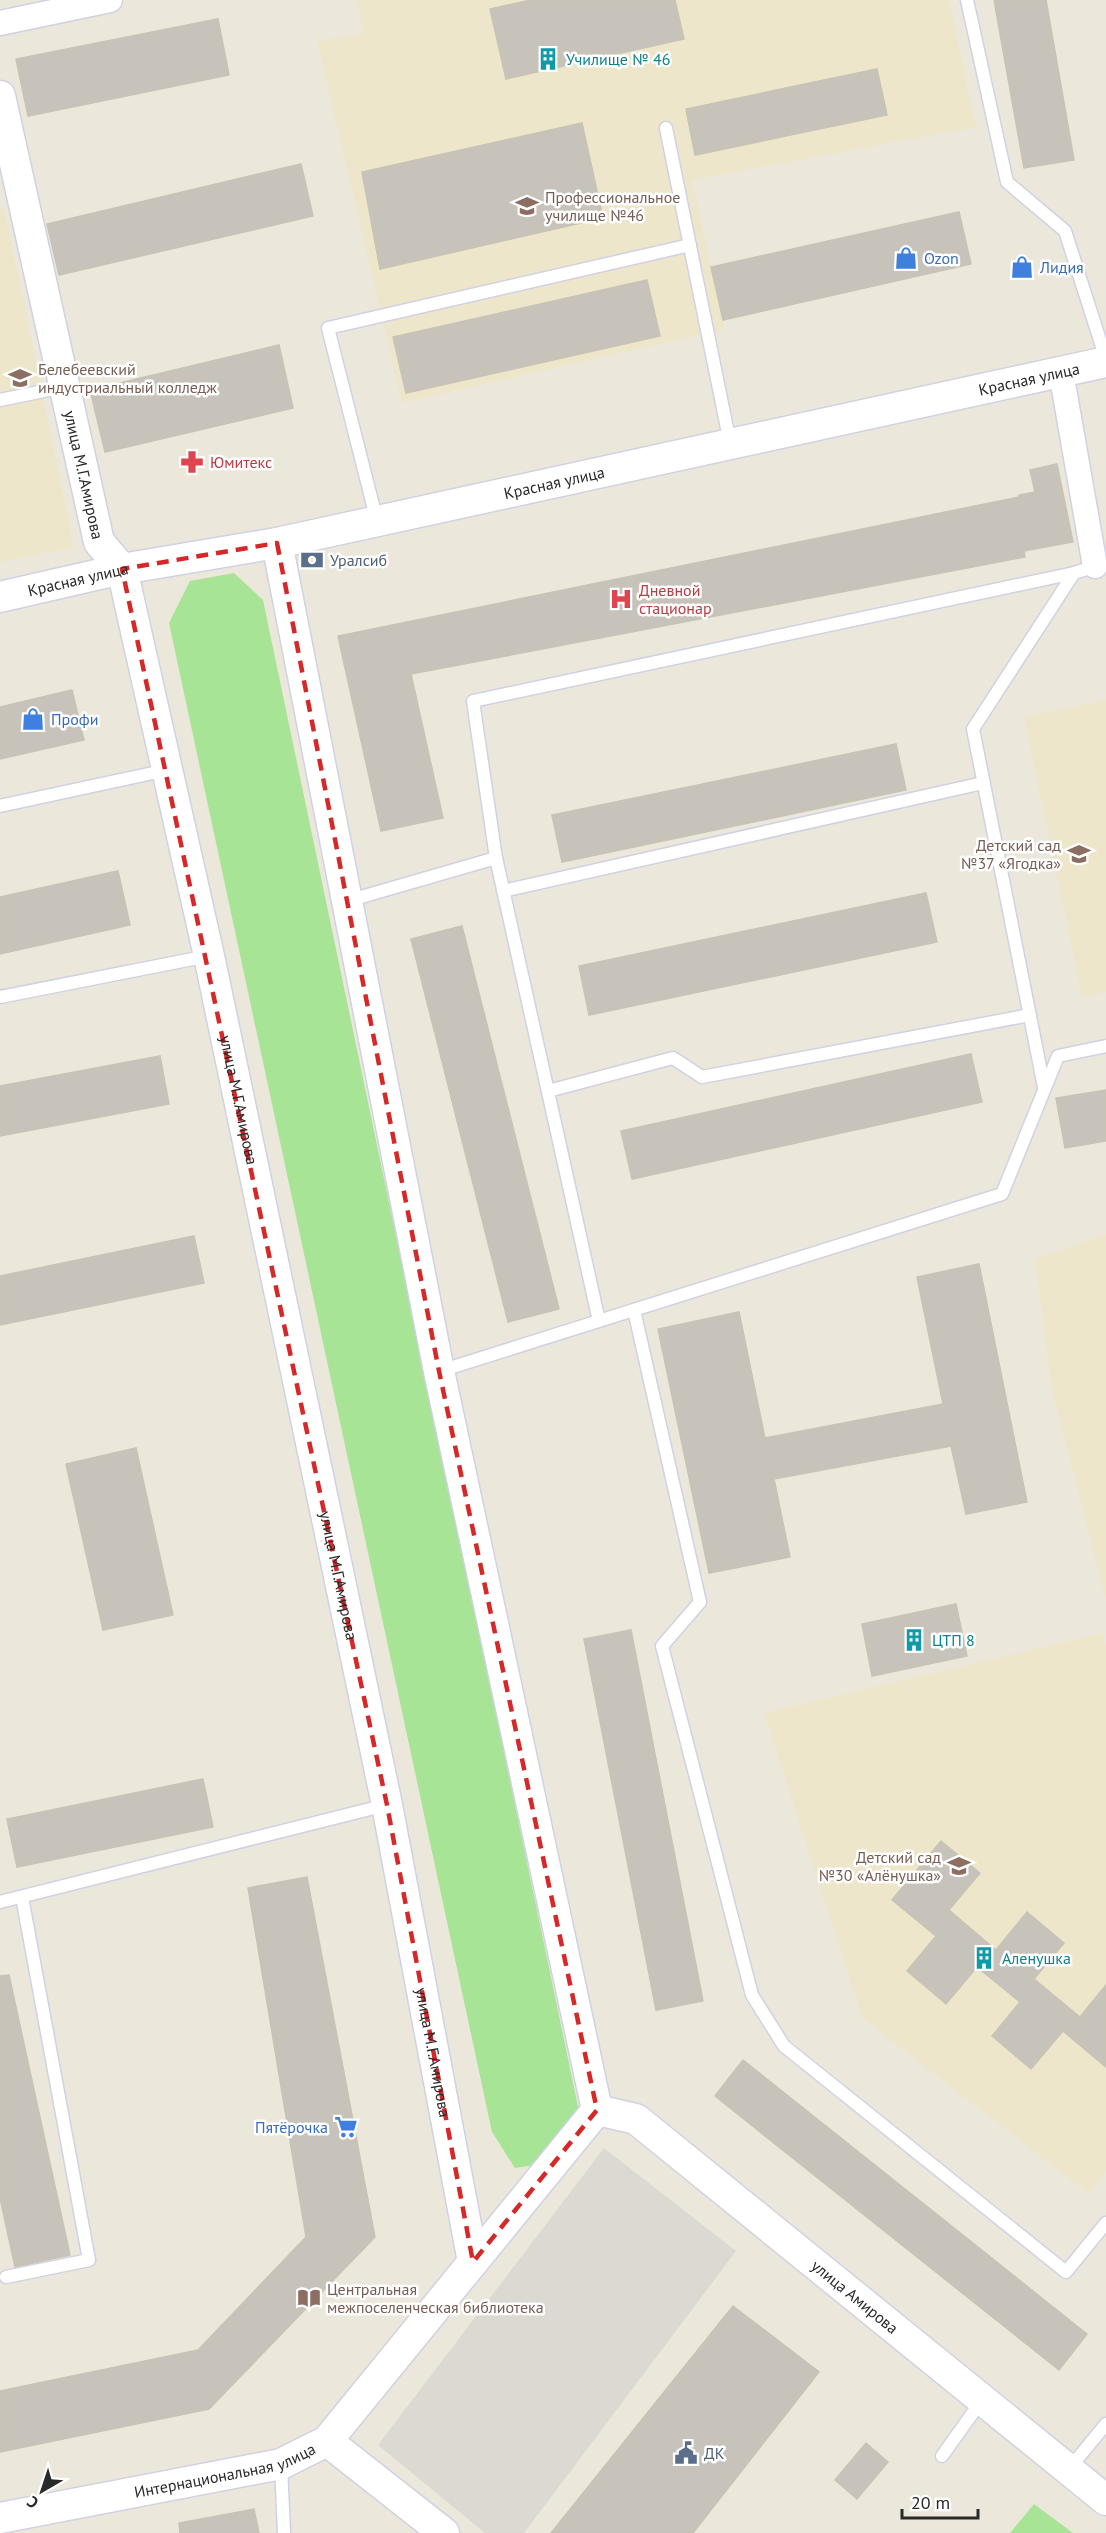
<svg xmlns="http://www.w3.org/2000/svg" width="1106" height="2533" viewBox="0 0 1106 2533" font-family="'PT Sans',sans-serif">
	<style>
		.education { fill: #eee6ca }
		.green { fill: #a8e496 }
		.plaza { fill: #dcd9d2 }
		.building { fill: #c7c3bb; stroke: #c7c3b5; stroke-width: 1.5 }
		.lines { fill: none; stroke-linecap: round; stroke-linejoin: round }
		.service-casing { stroke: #d0d2e3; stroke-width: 15 }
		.minor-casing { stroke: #d0d2e3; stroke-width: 27 }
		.tertiary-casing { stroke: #d0d2e3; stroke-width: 33 }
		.service { stroke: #fff; stroke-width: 12 }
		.minor { stroke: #fff; stroke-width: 24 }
		.tertiary { stroke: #fff; stroke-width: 30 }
		.marked { fill: none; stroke: #d62828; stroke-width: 4.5; stroke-dasharray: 12 8; stroke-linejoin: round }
		.labels { text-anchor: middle; stroke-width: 5; stroke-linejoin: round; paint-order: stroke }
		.culture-label { font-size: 16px; fill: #0d838f; stroke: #fff; text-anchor: start }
		.education-label { font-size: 16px; fill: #785e54; stroke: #fff; text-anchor: start }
		.shop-label { font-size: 16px; fill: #366cbe; stroke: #fff; text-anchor: start }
		.street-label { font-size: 16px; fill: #292929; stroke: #fff }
		.health-label { font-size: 16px; fill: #be3a42; stroke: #fff; text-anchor: start }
		.service-label { font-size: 16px; fill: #4e5e75; stroke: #fff; text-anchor: start }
	</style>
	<rect width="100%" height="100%" fill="#ece7db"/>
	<g class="education">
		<path d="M 357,0 L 949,0 L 976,127 L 692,180 L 725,329 L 402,403 L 317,41 L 363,34 Z"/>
		<path d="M 4,208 L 74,547 L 0,562 L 0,209 Z"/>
		<path d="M 1106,700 L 1106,992 L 1082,997 L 1024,717 Z"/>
		<path d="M 1106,1234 L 1106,1600 L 1051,1386 L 1035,1259 Z"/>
		<path d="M 1103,1633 L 1106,1645 L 1106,2171 L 1089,2194 L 862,2018 L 764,1713 Z"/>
	</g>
	<g class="green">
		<path d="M 234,573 L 263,600 L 580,2116 L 555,2162 L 515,2168 L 492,2132 L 169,623 L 190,581 Z"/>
		<path d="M 1034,2504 L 1073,2533 L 1010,2533 Z"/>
	</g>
	<path class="plaza" d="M 604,2148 L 736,2251 L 524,2533 L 485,2533 L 378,2445 Z"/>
	<g class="building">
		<path d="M 531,0 L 675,0 L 684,39 L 506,79 L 490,9 Z"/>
		<path d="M 994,0 L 1046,0 L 1074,160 L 1024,168 Z"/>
		<path d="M 218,19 L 229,75 L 28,116 L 16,59 Z"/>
		<path d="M 877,69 L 887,115 L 695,155 L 686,109 Z"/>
		<path d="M 582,123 L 603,218 L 380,269 L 362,172 Z"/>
		<path d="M 301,164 L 313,216 L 59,275 L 47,224 Z"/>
		<path d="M 959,212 L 971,264 L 723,320 L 711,267 Z"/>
		<path d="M 647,280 L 660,336 L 406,393 L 393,337 Z"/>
		<path d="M 279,345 L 293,408 L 105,452 L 90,390 Z"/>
		<path d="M 1057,464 L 1073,542 L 1024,551 L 1025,557 L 411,674 L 443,818 L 381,831 L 338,636 L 1019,497 L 1019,495 L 1035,492 L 1030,470 Z"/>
		<path d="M 72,690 L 84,740 L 0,759 L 0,707 Z"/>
		<path d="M 896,744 L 906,790 L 562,862 L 552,815 Z"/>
		<path d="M 118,871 L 130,925 L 0,954 L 0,897 Z"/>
		<path d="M 926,893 L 937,942 L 589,1015 L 579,966 Z"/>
		<path d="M 462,926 L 559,1309 L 508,1322 L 411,939 Z"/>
		<path d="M 971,1054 L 982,1102 L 632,1179 L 621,1131 Z"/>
		<path d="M 160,1056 L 169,1104 L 0,1136 L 0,1086 Z"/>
		<path d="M 1106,1090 L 1106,1141 L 1065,1148 L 1056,1098 Z"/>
		<path d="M 194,1236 L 204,1283 L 0,1325 L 0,1276 Z"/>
		<path d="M 979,1264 L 1027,1502 L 966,1514 L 951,1446 L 774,1479 L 790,1557 L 709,1573 L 658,1329 L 739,1312 L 765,1438 L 943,1404 L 917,1277 Z"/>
		<path d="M 136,1448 L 173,1615 L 103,1630 L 66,1464 Z"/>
		<path d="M 956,1604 L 967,1656 L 872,1676 L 862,1624 Z"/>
		<path d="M 631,1630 L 703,2001 L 656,2010 L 584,1639 Z"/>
		<path d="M 203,1779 L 213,1827 L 17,1867 L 7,1819 Z"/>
		<path d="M 941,1841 L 980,1873 L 949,1910 L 996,1950 L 1027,1912 L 1064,1943 L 1034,1979 L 1080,2017 L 1106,1985 L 1106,2067 L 1063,2031 L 1031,2069 L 992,2036 L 1020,2002 L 977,1967 L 946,2004 L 907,1971 L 936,1936 L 892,1900 Z"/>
		<path d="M 307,1877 L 375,2237 L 209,2409 L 0,2452 L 0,2391 L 198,2350 L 306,2237 L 248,1888 Z"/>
		<path d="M 9,1975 L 70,2255 L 15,2267 L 0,2198 L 0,1976 Z"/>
		<path d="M 743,2060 L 1087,2334 L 1059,2370 L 715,2096 Z"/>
		<path d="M 733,2306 L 819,2372 L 693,2533 L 551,2533 Z"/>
		<path d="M 866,2443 L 888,2462 L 857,2499 L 835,2480 Z"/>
		<path d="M 254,2509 L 259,2533 L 180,2533 L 179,2523 Z"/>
	</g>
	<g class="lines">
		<g class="service-casing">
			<g id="service">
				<path d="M 967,0 L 1007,182 L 1065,231 L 1106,359"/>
				<path d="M 666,128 L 730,443"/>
				<path d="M 0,400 L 63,387"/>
				<path d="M 377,521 L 328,328 L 690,245"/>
				<path d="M 0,806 L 167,770"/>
				<path d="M 496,858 L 473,701 L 1074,573 L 1099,565"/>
				<path d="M 503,891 L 983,783"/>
				<path d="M 347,901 L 496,858 L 599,1321"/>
				<path d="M 0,997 L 208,956"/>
				<path d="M 1044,1087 L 973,729 L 1074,573"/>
				<path d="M 548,1091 L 673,1058 L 702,1077 L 1030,1015"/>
				<path d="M 634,1310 L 700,1602 L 662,1646 L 752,1995 L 784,2046 L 1066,2272 L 1106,2223"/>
				<path d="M 440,1371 L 1002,1194 L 1058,1056 L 1106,1046"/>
				<path d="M 0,1902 L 386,1805"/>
				<path d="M 6,2277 L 89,2260 L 22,1897"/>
				<path d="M 942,2456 L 982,2400"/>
				<path d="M 281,2465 L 284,2533"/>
				<path d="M 1069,2469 L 1106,2424"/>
			</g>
		</g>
		<g class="minor-casing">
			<g id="minor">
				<path d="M 0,23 L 110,0"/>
				<path d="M 1061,372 L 1095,566"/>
			</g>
		</g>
		<g class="tertiary-casing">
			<g id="tertiary">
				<path id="s1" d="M 0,96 L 99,542 L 122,569 L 209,956 L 387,1805 L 473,2262"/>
				<path d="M 277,543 L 439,1371 L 597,2110"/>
				<path id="s2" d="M 0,597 L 122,569 L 277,543 L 1106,362"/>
				<path id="s3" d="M 597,2110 L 636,2119 L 1106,2500"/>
				<path d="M 327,2441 L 444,2533"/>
				<path id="s4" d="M 0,2518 L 281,2464 L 327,2441 L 597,2110"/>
			</g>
		</g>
		<use href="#service" class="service"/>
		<use href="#minor" class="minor"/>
		<use href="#tertiary" class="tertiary"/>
	</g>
	<path class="marked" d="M 277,543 L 439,1371 L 597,2110 L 473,2262 L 387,1805 L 122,569 Z"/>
	<defs>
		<g id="building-bare" transform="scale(1.8)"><path d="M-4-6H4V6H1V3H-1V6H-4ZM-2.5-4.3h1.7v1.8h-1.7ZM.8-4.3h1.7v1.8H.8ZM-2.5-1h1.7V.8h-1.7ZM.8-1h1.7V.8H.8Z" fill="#0f9aa8" stroke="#fff" stroke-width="2.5" paint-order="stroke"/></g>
		<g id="university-bare" transform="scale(1.8)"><path d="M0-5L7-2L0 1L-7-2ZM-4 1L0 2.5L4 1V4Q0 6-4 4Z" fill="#8d6e63" stroke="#fff" stroke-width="2.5" paint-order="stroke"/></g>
		<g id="shop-bare" transform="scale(1.8)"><path d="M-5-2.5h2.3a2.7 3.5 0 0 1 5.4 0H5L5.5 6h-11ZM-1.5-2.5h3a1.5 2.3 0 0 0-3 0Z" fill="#3f7fe0" stroke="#fff" stroke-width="2.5" paint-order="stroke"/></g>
		<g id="pharmacy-bare" transform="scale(1.8)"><path d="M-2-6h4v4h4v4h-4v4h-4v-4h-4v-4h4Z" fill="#e0444e" stroke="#fff" stroke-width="2.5" paint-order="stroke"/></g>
		<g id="bank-bare" transform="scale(1.8)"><path d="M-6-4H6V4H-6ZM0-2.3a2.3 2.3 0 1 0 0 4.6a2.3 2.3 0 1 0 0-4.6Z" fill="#5c6f8a" stroke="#fff" stroke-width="2.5" paint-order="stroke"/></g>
		<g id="hospital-bare" transform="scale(1.8)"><path d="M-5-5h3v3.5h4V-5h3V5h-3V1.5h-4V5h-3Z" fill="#e0444e" stroke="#fff" stroke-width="2.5" paint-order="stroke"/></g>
		<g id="school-bare" transform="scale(1.8)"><path d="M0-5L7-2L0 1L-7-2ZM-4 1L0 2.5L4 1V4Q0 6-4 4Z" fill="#8d6e63" stroke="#fff" stroke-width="2.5" paint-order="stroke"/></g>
		<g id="supermarket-bare" transform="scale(1.8)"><path d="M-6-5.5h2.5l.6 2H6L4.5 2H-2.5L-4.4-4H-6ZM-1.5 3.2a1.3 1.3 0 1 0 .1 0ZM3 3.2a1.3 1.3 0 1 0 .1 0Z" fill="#3f7fe0" stroke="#fff" stroke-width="2.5" paint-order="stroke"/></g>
		<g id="library-bare" transform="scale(1.8)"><path d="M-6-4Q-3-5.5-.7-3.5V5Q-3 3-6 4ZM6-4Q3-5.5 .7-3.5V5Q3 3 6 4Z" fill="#8d6e63" stroke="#fff" stroke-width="2.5" paint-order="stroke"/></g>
		<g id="civic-bare" transform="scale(1.8)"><path d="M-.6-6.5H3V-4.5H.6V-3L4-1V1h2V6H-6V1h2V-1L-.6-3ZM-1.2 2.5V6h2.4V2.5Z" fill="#5c6f8a" stroke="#fff" stroke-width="2.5" paint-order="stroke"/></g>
	</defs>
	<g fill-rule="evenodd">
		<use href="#building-bare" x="548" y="59"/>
		<use href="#university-bare" x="527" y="206"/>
		<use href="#shop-bare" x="906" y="258"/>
		<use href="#shop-bare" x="1022" y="267"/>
		<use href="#university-bare" x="20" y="378"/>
		<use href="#pharmacy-bare" x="192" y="462"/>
		<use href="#bank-bare" x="312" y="560"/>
		<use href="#hospital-bare" x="621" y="599"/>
		<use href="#shop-bare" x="33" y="719"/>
		<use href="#school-bare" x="1079" y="854"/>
		<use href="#building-bare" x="914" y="1640"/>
		<use href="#school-bare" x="959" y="1866"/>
		<use href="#building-bare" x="984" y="1958"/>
		<use href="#supermarket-bare" x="346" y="2127"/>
		<use href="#library-bare" x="309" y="2298"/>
		<use href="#civic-bare" x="686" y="2453"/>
	</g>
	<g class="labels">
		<g class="culture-label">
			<text x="566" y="65">Училище № 46</text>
			<text x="932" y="1646">ЦТП 8</text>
			<text x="1002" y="1964">Аленушка</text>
		</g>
		<g class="education-label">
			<text x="545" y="203">Профессиональное<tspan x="545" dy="18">училище №46</tspan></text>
			<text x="38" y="375">Белебеевский<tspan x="38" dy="18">индустриальный колледж</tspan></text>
			<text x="1061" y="851" text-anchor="end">Детский сад<tspan x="1061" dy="18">№37 «Ягодка»</tspan></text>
			<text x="941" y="1863" text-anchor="end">Детский сад<tspan x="941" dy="18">№30 «Алёнушка»</tspan></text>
			<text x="327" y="2295">Центральная<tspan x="327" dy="18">межпоселенческая библиотека</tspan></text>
		</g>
		<g class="shop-label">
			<text x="924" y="264">Ozon</text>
			<text x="1040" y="273">Лидия</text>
			<text x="51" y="725">Профи</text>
			<text x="328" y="2133" text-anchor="end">Пятёрочка</text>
		</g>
		<g class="street-label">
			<text dy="6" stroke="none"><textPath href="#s2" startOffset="1052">Красная улица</textPath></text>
			<text dy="6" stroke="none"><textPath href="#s1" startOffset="388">улица М.Г.Амирова</textPath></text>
			<text dy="6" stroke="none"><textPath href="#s2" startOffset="566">Красная улица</textPath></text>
			<text dy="6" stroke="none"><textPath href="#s2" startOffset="80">Красная улица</textPath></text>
			<text dy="6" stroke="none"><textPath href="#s1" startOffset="1036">улица М.Г.Амирова</textPath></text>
			<text dy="6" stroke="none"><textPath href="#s1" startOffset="1522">улица М.Г.Амирова</textPath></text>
			<text dy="6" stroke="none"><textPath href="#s1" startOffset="2008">улица М.Г.Амирова</textPath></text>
			<text dy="6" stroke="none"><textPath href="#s3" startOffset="322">улица Амирова</textPath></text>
			<text dy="6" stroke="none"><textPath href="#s4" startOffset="230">Интернациональная улица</textPath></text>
		</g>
		<g class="health-label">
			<text x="210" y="468">Юмитекс</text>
			<text x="639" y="596">Дневной<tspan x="639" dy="18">стационар</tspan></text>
		</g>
		<g class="service-label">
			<text x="330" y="566">Уралсиб</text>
			<text x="704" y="2459">ДК</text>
		</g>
	</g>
	<g transform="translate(42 2491) rotate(219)" stroke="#ffffff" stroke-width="4.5" paint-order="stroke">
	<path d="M0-4.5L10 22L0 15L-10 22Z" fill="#292929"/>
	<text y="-9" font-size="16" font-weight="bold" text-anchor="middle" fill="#292929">С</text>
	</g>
	<path d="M902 2509v9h76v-9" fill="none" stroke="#292929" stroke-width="3"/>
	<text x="911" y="2509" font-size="18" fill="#292929" stroke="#ffffff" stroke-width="4.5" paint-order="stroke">20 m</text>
</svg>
